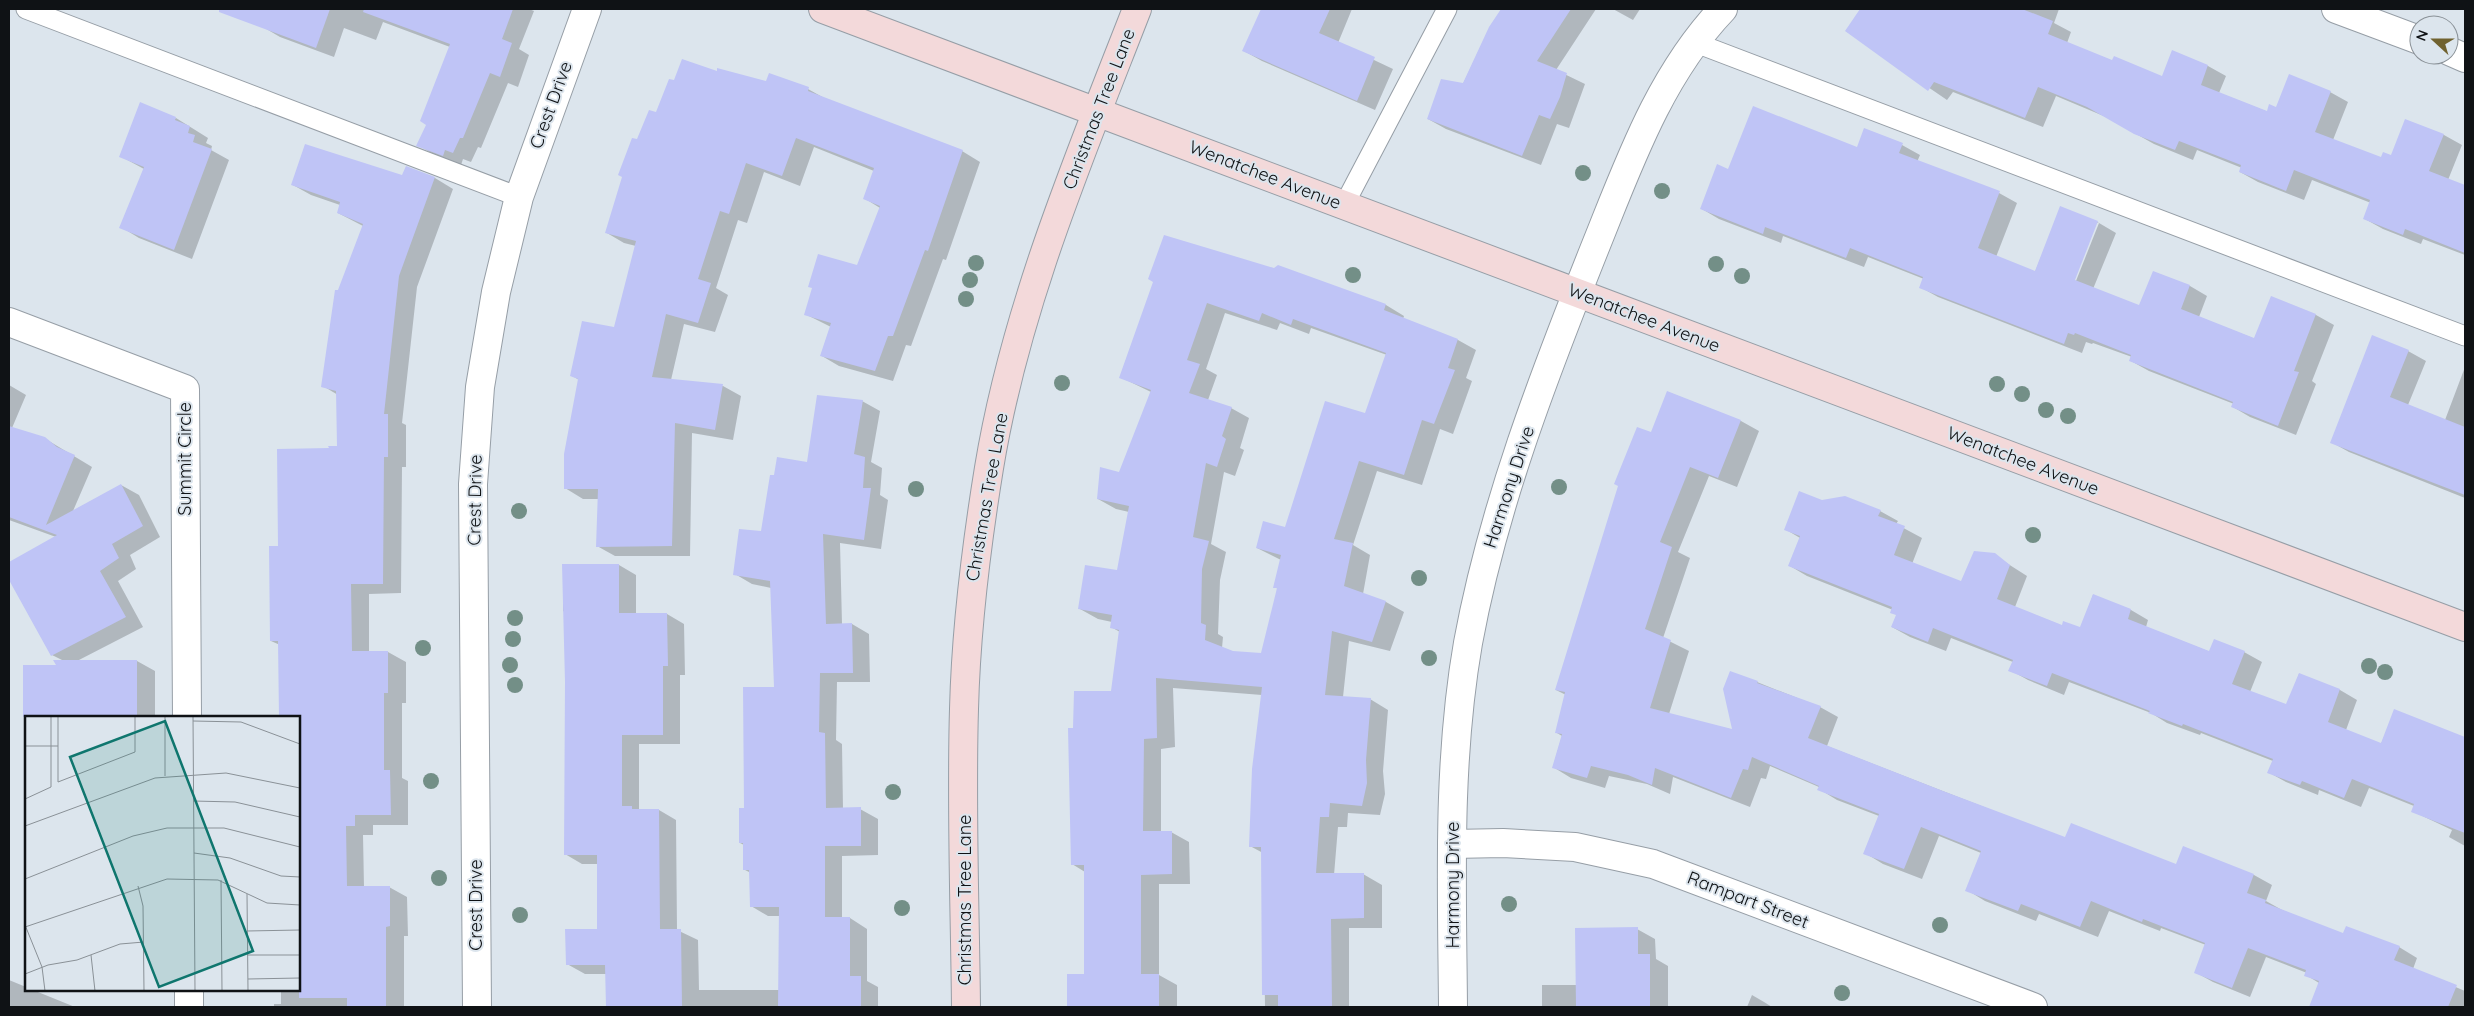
<svg xmlns="http://www.w3.org/2000/svg" width="2474" height="1016" viewBox="0 0 2474 1016" font-family="Quicksand,sans-serif">
	<style>
		.shadow { fill: #0003; fill-rule: evenodd }
		.building { fill: #bfc4f6; fill-rule: evenodd }
		.lines { fill: none; stroke-linecap: round; stroke-linejoin: round }
		.lane-casing { stroke: #969ea6; stroke-width: 21 }
		.street-casing { stroke: #969ea6; stroke-width: 30 }
		.secondary-casing { stroke: #969ea6; stroke-width: 30 }
		.lane { stroke: #fff; stroke-width: 19 }
		.street { stroke: #fff; stroke-width: 28 }
		.secondary { stroke: #f3d9da; stroke-width: 28 }
		.tree { fill: #738f87 }
		.labels { text-anchor: middle; stroke-width: 4; stroke-linejoin: round; paint-order: stroke }
		.street-label { font-size: 18px; fill: #0f1215; stroke: #dce5ed }
		.inset-road { fill: none; stroke: #8a9197; stroke-width: 1 }
		.view { fill: #0f766e; fill-opacity: 0.15; stroke: #0f766e; stroke-width: 2.5 }
		.inset-edge { fill: none; stroke: #0f1215; stroke-width: 2.5 }
	</style>
	<rect width="100%" height="100%" fill="#dce5ed"/>
	<g class="shadow">
		<path d="M 258,9 L 529,9 L 534,11 L 519,49 L 529,55 L 518,87 L 508,83 L 481,148 L 478,147 L 471,162 L 463,159 L 461,165 L 435,155 L 418,145 L 427,125 L 450,47 L 383,22 L 376,40 L 344,28 L 334,57 L 280,37 L 263,27 L 268,13 Z"/>
		<path d="M 1262,9 L 1352,9 L 1338,43 L 1393,69 L 1375,110 L 1262,61 L 1244,51 Z"/>
		<path d="M 1502,9 L 1596,9 L 1556,70 L 1585,84 L 1569,128 L 1557,124 L 1541,165 L 1446,129 L 1428,119 L 1463,84 L 1490,27 Z"/>
		<path d="M 1613,9 L 1640,9 L 1633,20 Z"/>
		<path d="M 1861,9 L 1873,11 L 1875,9 L 2059,9 L 2054,23 L 2071,32 L 2067,43 L 2113,61 L 2163,77 L 2173,52 L 2208,66 L 2226,76 L 2219,93 L 2268,112 L 2330,92 L 2348,102 L 2333,140 L 2382,159 L 2392,157 L 2406,121 L 2444,135 L 2462,145 L 2448,180 L 2465,186 L 2465,255 L 2423,239 L 2421,244 L 2383,229 L 2365,219 L 2371,203 L 2312,180 L 2304,200 L 2258,182 L 2240,172 L 2242,168 L 2197,150 L 2193,160 L 2154,144 L 2106,117 L 2056,96 L 2043,127 L 1953,92 L 1947,100 L 1846,31 Z"/>
		<path d="M 718,73 L 808,89 L 826,99 L 962,151 L 980,162 L 946,260 L 943,259 L 911,346 L 906,345 L 893,381 L 839,366 L 822,356 L 831,327 L 805,314 L 858,266 L 880,208 L 864,198 L 874,171 L 814,147 L 800,186 L 764,172 L 747,223 L 738,220 L 716,288 L 728,295 L 715,332 L 684,324 L 671,380 L 723,386 L 741,396 L 733,440 L 692,433 L 690,556 L 615,556 L 597,546 L 599,499 L 583,499 L 565,488 L 579,380 L 571,375 L 615,328 L 636,246 L 624,243 L 607,233 L 638,141 L 657,114 L 674,81 Z"/>
		<path d="M 176,118 L 208,138 L 206,143 L 212,146 L 211,150 L 229,160 L 192,259 L 139,238 L 121,227 L 144,169 L 120,156 Z"/>
		<path d="M 1902,145 L 1920,155 L 1917,162 L 1999,193 L 2017,203 L 1996,257 L 2035,272 L 2061,208 L 2099,223 L 2096,223 L 2071,285 L 2074,286 L 2099,223 L 2116,233 L 2093,289 L 2140,307 L 2154,272 L 2190,286 L 2207,296 L 2199,317 L 2255,339 L 2271,298 L 2316,315 L 2334,325 L 2312,381 L 2316,384 L 2296,435 L 2250,417 L 2233,407 L 2234,404 L 2149,371 L 2131,361 L 2132,357 L 2093,343 L 2092,344 L 2086,342 L 2082,353 L 1938,297 L 1920,287 L 1924,279 L 1868,257 L 1864,267 L 1783,236 L 1781,243 L 1719,219 L 1702,209 L 1729,171 L 1858,148 Z"/>
		<path d="M 407,168 L 435,178 L 453,189 L 417,287 L 402,423 L 406,425 L 406,467 L 402,467 L 401,593 L 369,594 L 369,652 L 388,652 L 406,662 L 406,703 L 402,703 L 402,778 L 408,781 L 408,825 L 373,825 L 373,835 L 363,835 L 364,887 L 389,887 L 407,897 L 408,936 L 404,936 L 404,1007 L 274,1007 L 274,1004 L 281,1004 L 281,990 L 299,990 L 299,717 L 280,717 L 280,645 L 271,641 L 279,547 L 330,450 L 338,447 L 338,395 L 323,386 L 339,291 L 363,226 L 338,213 L 340,205 L 311,195 L 293,185 L 403,176 Z"/>
		<path d="M 1154,282 L 1386,305 L 1404,316 L 1403,319 L 1458,340 L 1476,350 L 1466,378 L 1472,381 L 1453,434 L 1440,429 L 1422,485 L 1377,471 L 1353,545 L 1370,555 L 1363,594 L 1386,602 L 1404,612 L 1390,651 L 1349,641 L 1343,697 L 1370,699 L 1388,710 L 1383,771 L 1385,794 L 1380,815 L 1348,813 L 1347,827 L 1338,827 L 1334,875 L 1363,874 L 1382,885 L 1382,928 L 1349,928 L 1349,1007 L 1265,1007 L 1263,853 L 1250,846 L 1262,695 L 1173,688 L 1175,747 L 1161,749 L 1161,832 L 1171,832 L 1189,842 L 1190,884 L 1159,884 L 1159,975 L 1177,985 L 1177,1007 L 1069,1007 L 1068,975 L 1085,975 L 1085,872 L 1072,864 L 1074,729 L 1112,692 L 1120,632 L 1111,627 L 1112,622 L 1098,619 L 1080,609 L 1118,571 L 1129,512 L 1116,509 L 1098,499 L 1120,474 L 1151,392 L 1120,377 ZM 1225,313 L 1277,330 L 1280,323 L 1309,334 L 1311,328 L 1387,355 L 1366,415 L 1285,528 L 1257,548 L 1281,560 L 1275,587 L 1278,589 L 1262,654 L 1233,652 L 1222,648 L 1223,637 L 1218,634 L 1220,580 L 1226,552 L 1211,544 L 1224,472 L 1235,476 L 1244,450 L 1240,448 L 1249,418 L 1231,408 L 1208,400 L 1217,375 L 1206,369 Z"/>
		<path d="M 2408,351 L 2426,361 L 2408,405 L 2445,420 L 2465,367 L 2465,498 L 2349,452 L 2331,442 Z"/>
		<path d="M 9,385 L 26,395 L 12,428 L 44,438 L 92,467 L 73,511 L 121,485 L 139,495 L 160,537 L 130,555 L 136,569 L 118,581 L 143,627 L 77,661 L 137,661 L 155,671 L 155,717 L 26,717 L 26,788 L 24,666 L 58,666 L 64,661 L 52,655 L 9,578 L 9,570 L 56,537 L 9,520 Z"/>
		<path d="M 1668,392 L 1741,421 L 1759,431 L 1737,487 L 1709,476 L 1678,552 L 1690,558 L 1663,638 L 1689,651 L 1669,714 L 1733,730 L 1757,682 L 1820,707 L 1838,717 L 1827,746 L 2066,839 L 2176,866 L 2254,875 L 2272,885 L 2266,901 L 2282,910 L 2343,935 L 2399,947 L 2417,958 L 2413,969 L 2465,991 L 2465,1007 L 2310,1007 L 2319,983 L 2306,975 L 2307,973 L 2266,957 L 2250,997 L 2213,982 L 2195,972 L 2206,945 L 2161,928 L 2160,931 L 2109,911 L 2098,937 L 2039,914 L 2036,921 L 1985,901 L 1967,890 L 1981,853 L 1939,836 L 1922,879 L 1883,864 L 1865,853 L 1879,816 L 1837,800 L 1819,789 L 1819,787 L 1770,766 L 1766,779 L 1761,778 L 1750,807 L 1673,777 L 1670,794 L 1647,784 L 1609,776 L 1605,788 L 1571,778 L 1553,767 L 1562,736 L 1557,733 L 1566,695 L 1556,690 Z"/>
		<path d="M 862,401 L 880,411 L 871,462 L 882,468 L 880,495 L 888,500 L 881,549 L 840,543 L 842,624 L 852,624 L 869,634 L 870,682 L 837,682 L 836,740 L 842,744 L 843,809 L 860,809 L 878,819 L 878,855 L 842,856 L 842,918 L 850,918 L 867,929 L 867,981 L 878,987 L 878,1007 L 607,1007 L 607,974 L 585,974 L 567,964 L 599,930 L 598,864 L 582,864 L 565,854 L 566,613 L 563,611 L 563,565 L 619,565 L 636,575 L 636,614 L 667,614 L 684,624 L 685,675 L 680,675 L 680,744 L 639,744 L 639,810 L 659,810 L 676,820 L 677,930 L 698,940 L 699,990 L 779,990 L 780,916 L 768,916 L 751,906 L 751,873 L 745,870 L 744,845 L 740,843 L 746,809 L 775,688 L 771,588 L 752,584 L 735,574 L 808,463 Z"/>
		<path d="M 1822,501 L 1880,511 L 1898,521 L 1896,524 L 1922,538 L 1912,564 L 1962,583 L 1994,555 L 2027,576 L 2015,607 L 2062,626 L 2081,628 L 2093,595 L 2131,610 L 2148,620 L 2146,627 L 2210,652 L 2244,652 L 2262,662 L 2250,692 L 2287,706 L 2299,674 L 2340,690 L 2357,700 L 2346,730 L 2381,744 L 2395,711 L 2465,738 L 2465,846 L 2449,837 L 2452,830 L 2412,811 L 2414,806 L 2369,788 L 2361,807 L 2319,790 L 2318,795 L 2286,782 L 2268,772 L 2273,761 L 2201,733 L 2200,735 L 2167,723 L 2151,713 L 2069,682 L 2064,695 L 2028,680 L 2010,670 L 2013,662 L 1951,638 L 1946,651 L 1910,637 L 1892,627 L 1897,615 L 1893,610 L 1807,576 L 1790,566 L 1800,538 L 1785,529 Z"/>
		<path d="M 1637,929 L 1655,939 L 1656,959 L 1668,966 L 1668,1007 L 1542,1007 L 1542,985 L 1577,985 Z"/>
		<path d="M 9,980 L 26,987 L 26,990 L 33,990 L 75,1007 L 9,1007 Z"/>
		<path d="M 1752,995 L 1764,1002 L 1772,1007 L 1747,1007 Z"/>
	</g>
	<g class="building">
		<path d="M 219,9 L 330,9 L 316,48 L 219,12 Z"/>
		<path d="M 364,9 L 513,9 L 502,39 L 512,43 L 500,77 L 490,73 L 463,138 L 460,138 L 453,153 L 445,150 L 443,156 L 416,146 L 426,125 L 420,121 L 450,44 L 363,12 Z"/>
		<path d="M 1261,9 L 1330,9 L 1319,33 L 1375,57 L 1357,101 L 1242,51 Z"/>
		<path d="M 1501,9 L 1571,9 L 1537,61 L 1567,73 L 1560,97 L 1550,119 L 1539,115 L 1522,156 L 1427,119 L 1441,79 L 1463,83 L 1489,27 Z"/>
		<path d="M 1860,9 L 2022,9 L 2053,21 L 2048,34 L 2112,60 L 2114,56 L 2162,76 L 2172,50 L 2208,65 L 2201,85 L 2267,111 L 2269,104 L 2276,107 L 2289,74 L 2331,91 L 2315,132 L 2381,157 L 2383,152 L 2391,155 L 2405,119 L 2444,134 L 2429,171 L 2465,185 L 2465,253 L 2405,229 L 2403,235 L 2363,219 L 2370,200 L 2294,170 L 2286,191 L 2239,172 L 2241,165 L 2179,141 L 2175,150 L 2134,134 L 2087,107 L 2038,87 L 2025,118 L 1934,82 L 1928,91 L 1845,31 Z"/>
		<path d="M 682,59 L 717,71 L 717,68 L 766,81 L 769,73 L 809,87 L 808,91 L 963,150 L 928,251 L 925,250 L 893,336 L 888,336 L 875,371 L 820,356 L 831,323 L 804,315 L 812,288 L 808,287 L 818,254 L 857,265 L 880,206 L 863,199 L 874,168 L 796,138 L 782,176 L 746,163 L 729,214 L 720,211 L 698,279 L 711,283 L 698,323 L 666,314 L 652,377 L 723,384 L 715,430 L 675,423 L 672,546 L 596,547 L 598,489 L 564,489 L 564,454 L 578,379 L 570,376 L 582,321 L 614,327 L 636,241 L 605,233 L 622,177 L 618,175 L 632,138 L 637,139 L 649,110 L 656,112 L 669,79 L 674,80 Z"/>
		<path d="M 140,102 L 176,117 L 175,120 L 190,126 L 188,133 L 195,135 L 193,142 L 212,149 L 174,250 L 119,228 L 144,167 L 119,157 Z"/>
		<path d="M 1753,106 L 1857,147 L 1864,128 L 1903,143 L 1899,153 L 2000,191 L 1978,248 L 2035,271 L 2060,206 L 2098,221 L 2075,280 L 2139,305 L 2153,271 L 2190,285 L 2181,309 L 2254,338 L 2271,296 L 2316,314 L 2294,371 L 2299,372 L 2278,426 L 2231,407 L 2233,402 L 2129,361 L 2131,355 L 2075,333 L 2074,335 L 2068,333 L 2064,344 L 1919,288 L 1923,277 L 1850,248 L 1846,258 L 1765,227 L 1763,234 L 1700,209 L 1717,164 L 1728,169 Z"/>
		<path d="M 305,144 L 402,175 L 406,166 L 435,177 L 399,276 L 384,414 L 388,414 L 388,457 L 384,457 L 383,584 L 351,584 L 352,651 L 388,651 L 388,693 L 384,693 L 384,770 L 390,770 L 391,815 L 355,815 L 355,826 L 346,826 L 347,886 L 390,886 L 390,926 L 386,927 L 386,1007 L 347,1007 L 347,998 L 299,998 L 299,717 L 279,717 L 278,641 L 270,641 L 269,546 L 278,546 L 277,449 L 329,448 L 328,446 L 337,446 L 336,391 L 321,387 L 335,290 L 338,290 L 363,224 L 337,213 L 340,202 L 291,185 Z"/>
		<path d="M 1164,235 L 1274,268 L 1278,265 L 1386,304 L 1384,310 L 1458,339 L 1448,368 L 1455,370 L 1434,424 L 1422,420 L 1404,475 L 1359,461 L 1334,539 L 1353,543 L 1344,586 L 1386,601 L 1372,642 L 1332,631 L 1325,695 L 1371,698 L 1366,760 L 1367,783 L 1362,806 L 1330,803 L 1329,817 L 1320,817 L 1316,873 L 1364,873 L 1364,918 L 1331,919 L 1332,1007 L 1278,1007 L 1278,995 L 1262,995 L 1261,847 L 1249,847 L 1252,769 L 1262,687 L 1156,678 L 1157,738 L 1144,739 L 1143,831 L 1172,831 L 1172,874 L 1141,875 L 1141,974 L 1159,974 L 1159,1007 L 1067,1007 L 1067,974 L 1084,974 L 1084,865 L 1071,865 L 1068,728 L 1073,728 L 1074,691 L 1111,691 L 1119,630 L 1110,628 L 1112,615 L 1078,609 L 1085,565 L 1117,570 L 1129,506 L 1097,499 L 1100,467 L 1119,472 L 1151,390 L 1119,378 L 1153,282 L 1148,279 ZM 1207,303 L 1259,321 L 1262,313 L 1291,325 L 1293,319 L 1386,353 L 1365,413 L 1325,401 L 1285,527 L 1263,521 L 1256,548 L 1281,555 L 1273,588 L 1277,588 L 1261,653 L 1233,651 L 1205,640 L 1206,625 L 1201,623 L 1202,569 L 1209,541 L 1193,537 L 1206,463 L 1217,467 L 1226,439 L 1222,436 L 1232,407 L 1189,393 L 1200,364 L 1187,360 Z"/>
		<path d="M 2372,335 L 2409,350 L 2390,397 L 2465,427 L 2465,495 L 2330,443 Z"/>
		<path d="M 1667,391 L 1741,420 L 1718,478 L 1690,467 L 1660,542 L 1672,547 L 1645,629 L 1671,640 L 1650,708 L 1732,729 L 1723,689 L 1730,671 L 1758,681 L 1757,683 L 1821,706 L 1808,738 L 1943,791 L 2065,837 L 2071,823 L 2176,864 L 2183,846 L 2254,874 L 2247,893 L 2266,900 L 2265,903 L 2343,933 L 2346,926 L 2400,946 L 2394,960 L 2457,985 L 2448,1007 L 2309,1007 L 2319,981 L 2304,976 L 2306,970 L 2248,948 L 2232,988 L 2194,973 L 2205,943 L 2143,919 L 2142,922 L 2091,901 L 2080,927 L 2021,904 L 2018,911 L 1965,891 L 1981,851 L 1921,827 L 1904,869 L 1863,854 L 1879,814 L 1817,790 L 1819,786 L 1752,757 L 1748,770 L 1743,769 L 1731,798 L 1655,768 L 1652,785 L 1628,775 L 1591,766 L 1587,778 L 1552,768 L 1562,734 L 1555,733 L 1565,692 L 1555,690 L 1618,486 L 1614,484 L 1637,427 L 1651,432 Z"/>
		<path d="M 817,395 L 863,400 L 854,454 L 865,457 L 863,488 L 871,488 L 864,540 L 823,534 L 826,624 L 852,623 L 853,673 L 820,673 L 819,732 L 825,733 L 826,808 L 861,807 L 861,846 L 825,846 L 825,917 L 850,917 L 850,976 L 861,976 L 861,1007 L 778,1007 L 779,907 L 750,907 L 749,870 L 743,870 L 743,843 L 739,843 L 739,808 L 744,808 L 743,687 L 774,687 L 770,581 L 733,575 L 739,529 L 761,531 L 770,475 L 774,475 L 777,457 L 807,462 Z"/>
		<path d="M 9,426 L 45,437 L 57,447 L 75,455 L 46,525 L 121,484 L 143,526 L 112,544 L 119,558 L 100,571 L 126,617 L 51,656 L 9,580 L 9,562 L 57,535 L 9,517 Z"/>
		<path d="M 1799,491 L 1822,500 L 1845,496 L 1881,510 L 1878,516 L 1905,526 L 1894,555 L 1961,581 L 1974,551 L 1995,553 L 2010,565 L 1997,599 L 2062,625 L 2063,621 L 2080,627 L 2093,594 L 2131,609 L 2128,619 L 2209,651 L 2214,639 L 2245,651 L 2232,684 L 2286,704 L 2299,673 L 2340,689 L 2328,722 L 2381,743 L 2394,709 L 2465,737 L 2465,833 L 2411,812 L 2414,804 L 2352,779 L 2344,798 L 2302,781 L 2300,785 L 2267,773 L 2273,759 L 2183,724 L 2182,726 L 2148,713 L 2150,711 L 2052,673 L 2047,686 L 2008,671 L 2013,660 L 1933,628 L 1928,642 L 1891,627 L 1896,615 L 1890,613 L 1892,607 L 1788,566 L 1800,536 L 1784,530 Z"/>
		<path d="M 562,564 L 619,564 L 619,613 L 667,613 L 668,666 L 663,666 L 663,735 L 622,735 L 622,806 L 632,806 L 632,809 L 659,809 L 660,929 L 681,929 L 682,1007 L 606,1007 L 605,965 L 566,965 L 565,929 L 597,929 L 597,855 L 564,855 L 565,682 Z"/>
		<path d="M 53,660 L 137,660 L 137,717 L 23,717 L 23,665 L 56,665 Z"/>
		<path d="M 1638,927 L 1638,954 L 1650,954 L 1650,1007 L 1576,1007 L 1575,928 Z"/>
	</g>
	<g class="lines">
		<g class="lane-casing">
			<g id="lane">
				<path d="M 26,9 L 519,197"/>
				<path d="M 1696,43 L 2465,336"/>
				<path d="M 1344,205 L 1447,9"/>
			</g>
		</g>
		<g class="street-casing">
			<g id="street">
				<path d="M 2336,9 L 2419,40"/>
				<path d="M 2449,51 L 2465,58"/>
				<path d="M 9,322 L 185,389 L 187,717"/>
				<path d="M 1452,844 L 1503,843 L 1575,847 L 1653,864 L 2033,1007"/>
				<path d="M 189,990 L 189,1007"/>
				<path d="M 477,1007 L 473,484 L 480,387 L 496,292 L 519,197 L 587,9"/>
				<path d="M 1453,1007 C 1452,886 1447,763 1468,643 C 1493,507 1543,378 1594,250 C 1628,166 1659,76 1723,9"/>
			</g>
		</g>
		<g class="secondary-casing">
			<g id="secondary">
				<path d="M 823,9 L 2465,627"/>
				<path d="M 966,1007 C 965,908 961,808 964,709 C 966,628 976,548 989,468 C 1015,309 1079,158 1137,9"/>
			</g>
		</g>
		<use href="#lane" class="lane"/>
		<use href="#street" class="street"/>
		<use href="#secondary" class="secondary"/>
	</g>
	<g class="tree">
		<circle cx="1583" cy="173" r="8"/>
		<circle cx="1662" cy="191" r="8"/>
		<circle cx="976" cy="263" r="8"/>
		<circle cx="1716" cy="264" r="8"/>
		<circle cx="1353" cy="275" r="8"/>
		<circle cx="1742" cy="276" r="8"/>
		<circle cx="970" cy="280" r="8"/>
		<circle cx="966" cy="299" r="8"/>
		<circle cx="1062" cy="383" r="8"/>
		<circle cx="1997" cy="384" r="8"/>
		<circle cx="2022" cy="394" r="8"/>
		<circle cx="2046" cy="410" r="8"/>
		<circle cx="2068" cy="416" r="8"/>
		<circle cx="1559" cy="487" r="8"/>
		<circle cx="916" cy="489" r="8"/>
		<circle cx="519" cy="511" r="8"/>
		<circle cx="2033" cy="535" r="8"/>
		<circle cx="1419" cy="578" r="8"/>
		<circle cx="515" cy="618" r="8"/>
		<circle cx="513" cy="639" r="8"/>
		<circle cx="423" cy="648" r="8"/>
		<circle cx="1429" cy="658" r="8"/>
		<circle cx="510" cy="665" r="8"/>
		<circle cx="2369" cy="666" r="8"/>
		<circle cx="2385" cy="672" r="8"/>
		<circle cx="515" cy="685" r="8"/>
		<circle cx="431" cy="781" r="8"/>
		<circle cx="893" cy="792" r="8"/>
		<circle cx="439" cy="878" r="8"/>
		<circle cx="1509" cy="904" r="8"/>
		<circle cx="902" cy="908" r="8"/>
		<circle cx="520" cy="915" r="8"/>
		<circle cx="1940" cy="925" r="8"/>
		<circle cx="1842" cy="993" r="8"/>
	</g>
	<g class="labels">
		<g class="street-label">
			<text transform="translate(551 105) rotate(-70)" y="6">Crest Drive</text>
			<text transform="translate(1099 109) rotate(-69)" y="6">Christmas Tree Lane</text>
			<text transform="translate(1265 175) rotate(21)" y="6">Wenatchee Avenue</text>
			<text transform="translate(1644 318) rotate(21)" y="6">Wenatchee Avenue</text>
			<text transform="translate(185 459) rotate(-90)" y="6">Summit Circle</text>
			<text transform="translate(2023 461) rotate(21)" y="6">Wenatchee Avenue</text>
			<text transform="translate(1509 487) rotate(-72)" y="6">Harmony Drive</text>
			<text transform="translate(987 497) rotate(-80)" y="6">Christmas Tree Lane</text>
			<text transform="translate(475 500) rotate(-89)" y="6">Crest Drive</text>
			<text transform="translate(1453 885) rotate(-90)" y="6">Harmony Drive</text>
			<text transform="translate(965 900) rotate(-90)" y="6">Christmas Tree Lane</text>
			<text transform="translate(1748 900) rotate(21)" y="6">Rampart Street</text>
			<text transform="translate(476 905) rotate(-90)" y="6">Crest Drive</text>
		</g>
	</g>
	<g transform="translate(25 716)">
		<rect width="275" height="275" fill="#dce5ed"/>
		<path class="inset-road" d="M 33,0 L 33,66 L 110,36 L 110,0M 140,0 L 140,60M 168,0 L 170,275M 168,5 L 216,6 L 275,28M 0,30 L 33,30M 0,83 L 26,71 L 26,0M 168,85 L 210,86 L 275,101M 0,110 L 130,62 L 201,57 L 275,72M 169,137 L 205,142 L 256,160 L 275,161M 0,163 L 108,120 L 142,112 L 199,112 L 275,131M 196,164 L 197,275M 113,170 L 118,190 L 119,275M 222,178 L 223,275M 0,209 L 17,251 L 20,275M 0,211 L 142,163 L 193,164 L 242,187 L 275,189M 222,215 L 275,214M 66,239 L 70,275M 222,239 L 275,239M 0,258 L 23,249 L 52,244 L 95,228 L 119,226M 223,263 L 275,262"/>
		<path class="view" d="M 140,5 L 228,235 L 134,271 L 45,41 Z"/>
		<rect width="275" height="275" class="inset-edge"/>
	</g>
	<rect width="2474" height="1016" fill="none" stroke="#0f1215" stroke-width="20"/>
	<g transform="translate(2434 40) rotate(291)"><circle r="24" fill="#dce5ed" stroke="#8a9197"/>
	<path d="M0-4L9 19L0 12L-9 19Z" fill="#70622f"/>
	<text y="-8" font-size="14" font-weight="bold" text-anchor="middle" fill="#0f1215">N</text>
	</g>
</svg>
